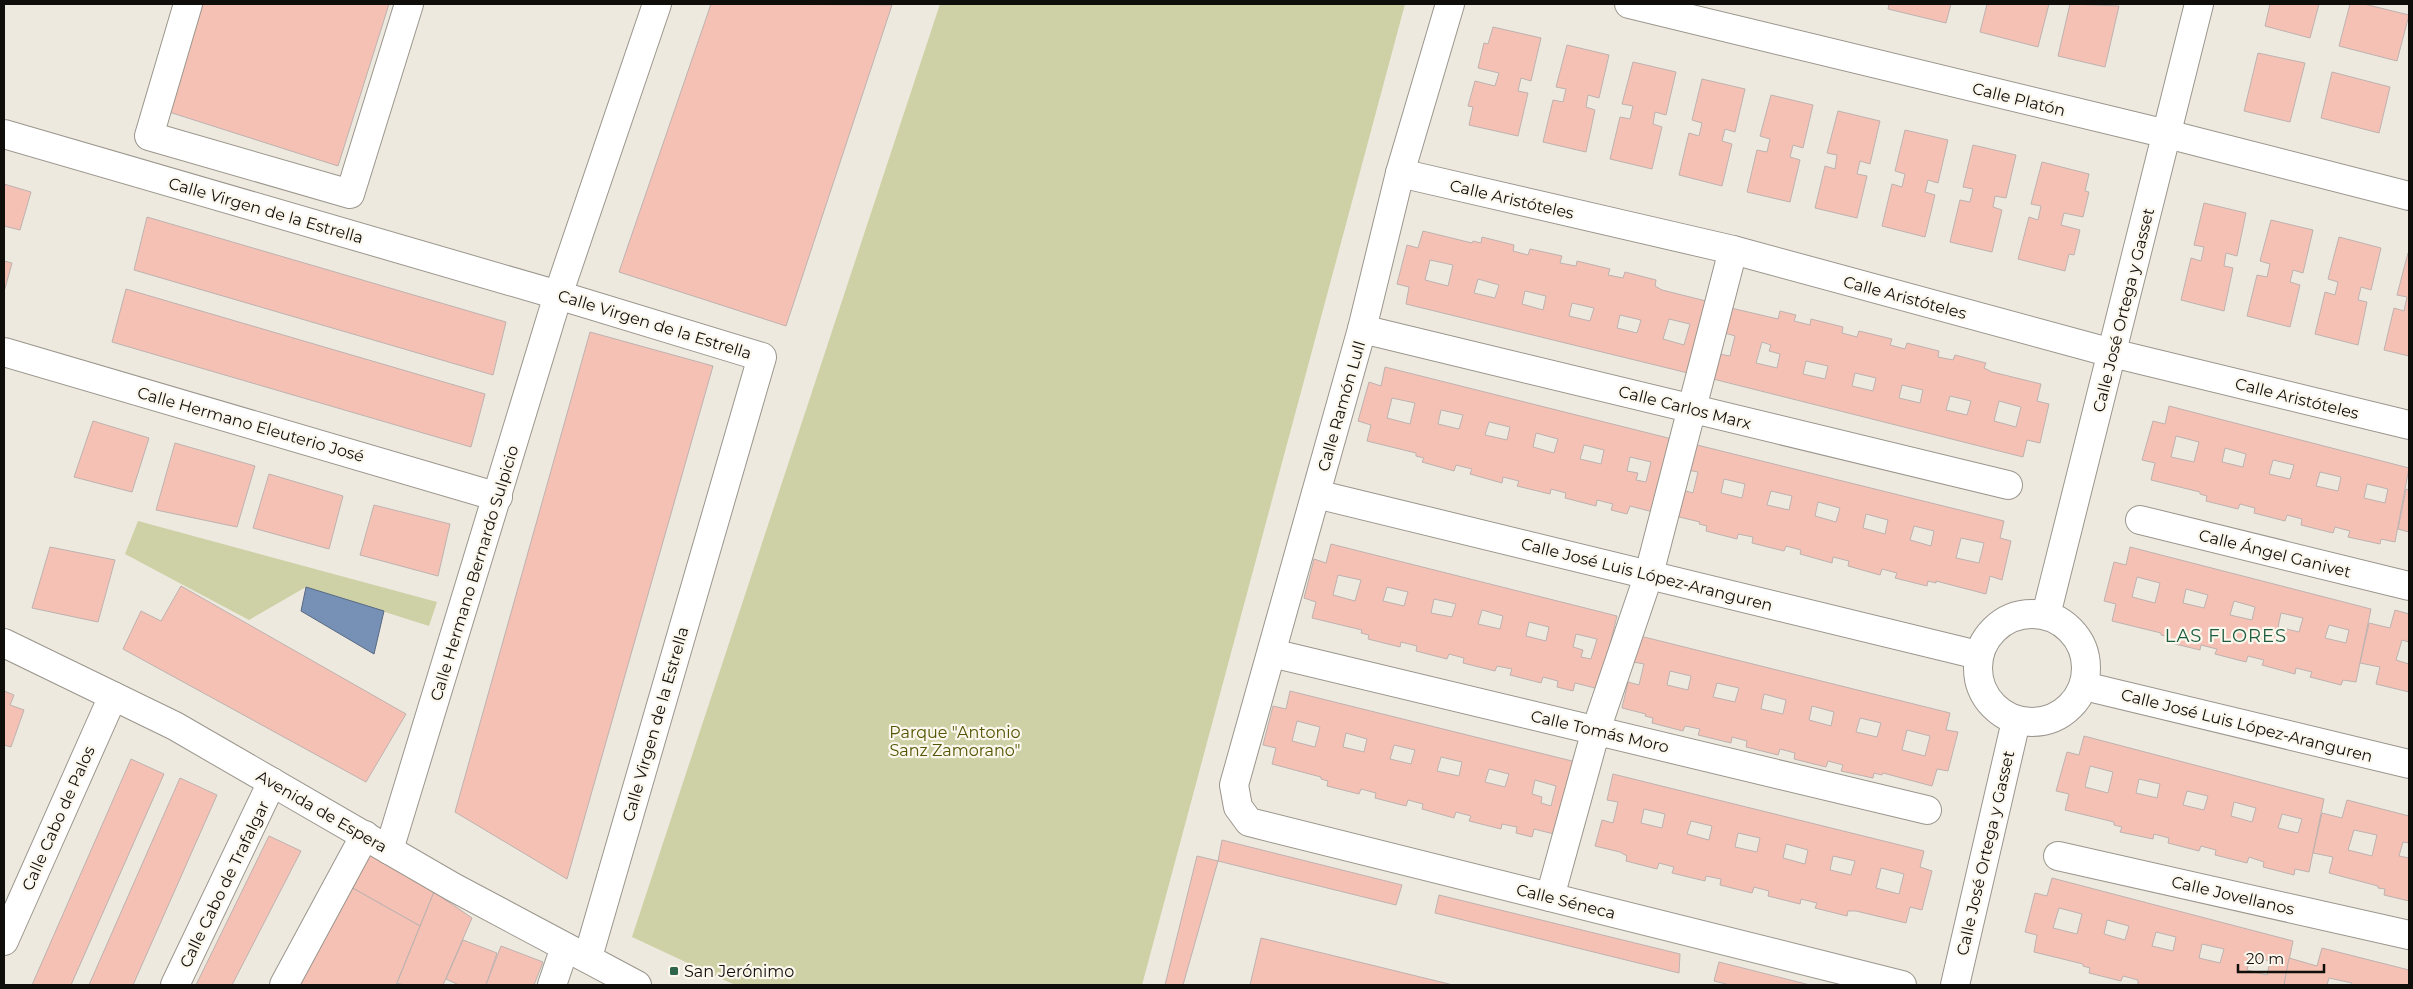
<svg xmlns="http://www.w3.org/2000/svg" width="2413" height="989" viewBox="0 0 2413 989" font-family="Montserrat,sans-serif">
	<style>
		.green { fill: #cdd1a5 }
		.water { fill: #7790b6; stroke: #586983 }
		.building { fill: #f6c1b5; stroke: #bdb2af; fill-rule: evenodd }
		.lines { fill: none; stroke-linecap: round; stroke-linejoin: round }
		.street-casing { stroke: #9b968d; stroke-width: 30 }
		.secondary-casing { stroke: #9b968d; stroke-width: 30 }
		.street { stroke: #fff; stroke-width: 28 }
		.secondary { stroke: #fff; stroke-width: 28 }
		.poi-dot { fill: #2f654b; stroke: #fbf7ed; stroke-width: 2 }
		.labels { text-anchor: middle; stroke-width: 4.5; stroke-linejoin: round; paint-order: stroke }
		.street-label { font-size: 16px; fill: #100e0b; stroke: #fbf7ed }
		.park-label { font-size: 16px; fill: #525503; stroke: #fbf7ed }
		.poi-label { font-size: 16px; fill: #100e0b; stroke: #fbf7ed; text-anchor: start }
		.neighbourhood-label { font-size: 18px; letter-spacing: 1px; fill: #1c5c3f; stroke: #fbf7ed }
	</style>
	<rect width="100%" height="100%" fill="#eee9df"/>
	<g class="green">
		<path d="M 940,4 L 1405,4 L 1142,985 L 735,985 L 632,937 Z"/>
		<path d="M 138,521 L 437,602 L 429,626 L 306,587 L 249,620 L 125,554 Z"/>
	</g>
	<path class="water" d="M 306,587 L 384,611 L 374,654 L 301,611 Z"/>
	<g class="building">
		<path d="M 203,4 L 389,4 L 338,166 L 169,112 Z"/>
		<path d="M 711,4 L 892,5 L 786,326 L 619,272 Z"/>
		<path d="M 1889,4 L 1951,4 L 1946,23 L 1888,9 Z"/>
		<path d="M 1987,4 L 2049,4 L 2038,47 L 1980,32 Z"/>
		<path d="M 2070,4 L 2119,6 L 2105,67 L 2058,56 Z"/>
		<path d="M 2270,4 L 2319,4 L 2310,38 L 2265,26 Z"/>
		<path d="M 2350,4 L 2364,4 L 2409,15 L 2397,61 L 2339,46 Z"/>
		<path d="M 1493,27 L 1541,38 L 1531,81 L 1521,78 L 1518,91 L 1528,93 L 1518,136 L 1469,125 L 1473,107 L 1468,106 L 1475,81 L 1495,86 L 1499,73 L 1478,68 L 1484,43 L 1488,44 Z"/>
		<path d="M 1567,45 L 1609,55 L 1599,98 L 1588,95 L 1586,107 L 1595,110 L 1586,152 L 1543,142 L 1553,100 L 1563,102 L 1566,89 L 1556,87 Z"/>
		<path d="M 2258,53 L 2305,63 L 2290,122 L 2244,111 Z"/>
		<path d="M 1633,62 L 1676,72 L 1666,115 L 1655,112 L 1653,124 L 1662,127 L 1652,169 L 1610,159 L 1620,117 L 1630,119 L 1633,106 L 1622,104 Z"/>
		<path d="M 2332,72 L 2390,87 L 2379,133 L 2321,118 Z"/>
		<path d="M 1702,79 L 1745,89 L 1735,132 L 1725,129 L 1722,141 L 1732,144 L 1722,186 L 1679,175 L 1689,133 L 1699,136 L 1702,123 L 1692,120 Z"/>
		<path d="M 1771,95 L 1813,105 L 1803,148 L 1793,145 L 1790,157 L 1800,160 L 1790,202 L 1747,192 L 1757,150 L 1767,152 L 1770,139 L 1760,136 Z"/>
		<path d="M 1838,111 L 1880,121 L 1870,164 L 1860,161 L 1857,174 L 1867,176 L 1857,218 L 1815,208 L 1825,166 L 1835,169 L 1837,155 L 1827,153 Z"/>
		<path d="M 1905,130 L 1948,140 L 1938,183 L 1928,180 L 1925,192 L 1935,195 L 1925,237 L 1882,226 L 1892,184 L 1902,187 L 1905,174 L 1895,171 Z"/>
		<path d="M 1973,145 L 2016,155 L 2006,198 L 1995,196 L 1993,207 L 2002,210 L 1992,252 L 1950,242 L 1960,200 L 1970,202 L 1973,189 L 1963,187 Z"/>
		<path d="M 2042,162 L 2089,174 L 2085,191 L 2089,192 L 2083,217 L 2064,213 L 2061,225 L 2080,230 L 2074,255 L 2069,254 L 2065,271 L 2018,259 L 2029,217 L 2038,220 L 2041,206 L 2031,204 Z"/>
		<path d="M 4,184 L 31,192 L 20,230 L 4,226 Z"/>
		<path d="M 2204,203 L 2246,213 L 2237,256 L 2226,253 L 2224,266 L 2233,268 L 2224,311 L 2181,300 L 2191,258 L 2201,261 L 2204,247 L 2194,245 Z"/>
		<path d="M 147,217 L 506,322 L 493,375 L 134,270 Z"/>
		<path d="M 2271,220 L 2313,230 L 2303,273 L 2293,270 L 2290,282 L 2300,285 L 2290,327 L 2247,316 L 2257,275 L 2267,277 L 2270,264 L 2260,261 Z"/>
		<path d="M 1423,231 L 1472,243 L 1473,241 L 1481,243 L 1482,237 L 1514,245 L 1513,251 L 1528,255 L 1530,249 L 1562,256 L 1560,263 L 1576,266 L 1577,261 L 1610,269 L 1608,275 L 1623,278 L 1625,272 L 1656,280 L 1655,286 L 1662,290 L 1710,302 L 1692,374 L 1406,304 L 1409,287 L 1397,284 L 1407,245 L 1418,248 ZM 1430,260 L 1453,265 L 1448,286 L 1425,280 ZM 1478,279 L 1499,285 L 1495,298 L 1474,293 ZM 1525,291 L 1546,296 L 1543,310 L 1522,304 ZM 1572,303 L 1594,308 L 1590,321 L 1569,316 ZM 1620,315 L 1641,320 L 1637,333 L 1617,328 ZM 1669,319 L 1690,324 L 1684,345 L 1663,339 Z"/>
		<path d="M 2339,237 L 2381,248 L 2371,290 L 2361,287 L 2358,300 L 2367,302 L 2358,345 L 2315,334 L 2325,292 L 2335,295 L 2338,282 L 2328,279 Z"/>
		<path d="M 2408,253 L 2409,253 L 2409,356 L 2384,350 L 2394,308 L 2404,311 L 2407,297 L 2397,295 Z"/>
		<path d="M 4,261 L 12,263 L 4,292 Z"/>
		<path d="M 126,289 L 485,394 L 471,447 L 112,342 Z"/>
		<path d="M 1731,308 L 1778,319 L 1780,311 L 1796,315 L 1794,321 L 1810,325 L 1811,319 L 1843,327 L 1842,333 L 1857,337 L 1859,331 L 1892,339 L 1890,345 L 1905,349 L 1907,343 L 1939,351 L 1938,357 L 1953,360 L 1955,355 L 1986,363 L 1984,368 L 1992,372 L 2041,384 L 2037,401 L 2049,404 L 2040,443 L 2027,440 L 2023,457 L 1713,379 L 1719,354 L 1730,356 L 1735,336 L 1725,333 ZM 1762,342 L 1771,345 L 1769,351 L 1780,354 L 1777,368 L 1756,363 ZM 1806,361 L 1828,366 L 1825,379 L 1803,374 ZM 1855,373 L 1876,378 L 1873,391 L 1852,386 ZM 1902,385 L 1923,390 L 1920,403 L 1899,398 ZM 1950,396 L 1971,401 L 1967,415 L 1946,410 ZM 1999,401 L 2021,407 L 2016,427 L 1994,421 Z"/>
		<path d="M 590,332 L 713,366 L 567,879 L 455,812 Z"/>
		<path d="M 1385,367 L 1672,439 L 1653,512 L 1630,506 L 1627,514 L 1611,510 L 1613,504 L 1597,500 L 1596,506 L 1565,498 L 1566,493 L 1551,489 L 1550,494 L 1517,486 L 1519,481 L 1503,477 L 1502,483 L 1470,474 L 1472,469 L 1456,465 L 1454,471 L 1422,462 L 1424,458 L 1416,456 L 1416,453 L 1367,441 L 1371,425 L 1358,421 L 1369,382 L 1381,386 ZM 1392,398 L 1415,403 L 1410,424 L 1387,418 ZM 1441,410 L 1463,415 L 1459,429 L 1438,424 ZM 1489,422 L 1510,427 L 1507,440 L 1485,435 ZM 1536,433 L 1558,439 L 1554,453 L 1533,447 ZM 1584,445 L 1604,450 L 1601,464 L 1580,459 ZM 1630,457 L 1651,462 L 1646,482 L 1636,480 L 1638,473 L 1627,471 Z"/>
		<path d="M 2169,406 L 2409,468 L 2395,542 L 2381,539 L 2380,544 L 2348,537 L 2350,531 L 2335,527 L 2333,533 L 2301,525 L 2302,519 L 2287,515 L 2285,521 L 2254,513 L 2255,508 L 2240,504 L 2238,509 L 2206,501 L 2207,496 L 2200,494 L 2200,492 L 2151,480 L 2155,463 L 2142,460 L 2153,421 L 2165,424 ZM 2176,436 L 2199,442 L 2194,462 L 2171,457 ZM 2225,448 L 2246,454 L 2243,467 L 2222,462 ZM 2273,460 L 2294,465 L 2290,479 L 2269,474 ZM 2320,472 L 2341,477 L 2338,491 L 2316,486 ZM 2367,484 L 2388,489 L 2385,503 L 2364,498 Z"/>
		<path d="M 93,421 L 149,438 L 132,492 L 74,477 Z"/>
		<path d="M 175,443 L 255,466 L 237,527 L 156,510 Z"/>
		<path d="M 1693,444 L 2004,521 L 2000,538 L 2011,541 L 2002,580 L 1990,576 L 1986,594 L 1936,581 L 1936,583 L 1928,581 L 1927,586 L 1895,578 L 1897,573 L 1882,569 L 1880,575 L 1848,566 L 1849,561 L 1833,557 L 1832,563 L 1800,554 L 1801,550 L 1786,546 L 1784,551 L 1752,543 L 1753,537 L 1738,534 L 1737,539 L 1706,531 L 1707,526 L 1699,524 L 1700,522 L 1675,516 L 1682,490 L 1693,493 L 1698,472 L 1687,470 ZM 1724,479 L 1745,484 L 1742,498 L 1721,493 ZM 1771,491 L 1792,496 L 1789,510 L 1767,505 ZM 1818,502 L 1840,508 L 1836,522 L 1815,516 ZM 1866,514 L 1888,520 L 1885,534 L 1863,528 ZM 1914,526 L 1934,531 L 1931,546 L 1910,540 ZM 1961,538 L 1984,543 L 1979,563 L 1956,558 Z"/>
		<path d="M 269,474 L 343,496 L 329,549 L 253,528 Z"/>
		<path d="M 2406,489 L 2409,490 L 2409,532 L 2398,529 Z"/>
		<path d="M 374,505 L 450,524 L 438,576 L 360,555 Z"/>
		<path d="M 1331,544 L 1617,616 L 1599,689 L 1575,683 L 1573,691 L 1557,687 L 1558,681 L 1543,677 L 1541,683 L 1510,675 L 1512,669 L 1497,666 L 1495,671 L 1463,663 L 1464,658 L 1449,654 L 1447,659 L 1416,651 L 1417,646 L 1401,642 L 1400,647 L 1368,639 L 1369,635 L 1361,633 L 1362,630 L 1312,618 L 1316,602 L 1304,598 L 1314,559 L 1326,563 ZM 1338,575 L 1361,580 L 1355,601 L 1333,595 ZM 1387,587 L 1408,592 L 1404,606 L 1383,601 ZM 1434,599 L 1456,604 L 1452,617 L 1431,613 ZM 1482,610 L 1503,616 L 1500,629 L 1478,624 ZM 1529,622 L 1549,627 L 1546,641 L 1526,636 ZM 1576,634 L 1597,639 L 1591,659 L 1581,657 L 1583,650 L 1573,647 Z"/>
		<path d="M 50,547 L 115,560 L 98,622 L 32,608 Z"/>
		<path d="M 2130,547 L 2371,609 L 2356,682 L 2343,680 L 2341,685 L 2310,677 L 2312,672 L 2296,668 L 2295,674 L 2262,665 L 2264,660 L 2248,656 L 2246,662 L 2215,654 L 2217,649 L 2201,645 L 2200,650 L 2167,642 L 2169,637 L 2161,635 L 2161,633 L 2112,621 L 2116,604 L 2104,601 L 2114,562 L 2126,565 ZM 2137,577 L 2160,583 L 2155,603 L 2132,597 ZM 2186,589 L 2208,595 L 2204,608 L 2183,603 ZM 2234,601 L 2255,607 L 2252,620 L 2230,615 ZM 2281,613 L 2303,618 L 2299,632 L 2278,627 ZM 2329,625 L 2349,630 L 2346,643 L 2325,638 Z"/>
		<path d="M 181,586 L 406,714 L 366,782 L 123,649 L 141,611 L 161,621 Z"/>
		<path d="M 2395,610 L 2409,614 L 2409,642 L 2402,640 L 2396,660 L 2409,664 L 2409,692 L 2376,684 L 2380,667 L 2360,663 L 2369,623 L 2390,628 Z"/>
		<path d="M 1640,636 L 1950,713 L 1946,730 L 1958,732 L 1948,771 L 1937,769 L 1932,786 L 1883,773 L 1882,775 L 1874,773 L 1873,778 L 1841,771 L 1843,765 L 1828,761 L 1826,767 L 1794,759 L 1795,753 L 1780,749 L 1778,755 L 1746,747 L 1747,741 L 1732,737 L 1731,743 L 1698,735 L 1700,729 L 1685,726 L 1683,731 L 1652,723 L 1653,718 L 1645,716 L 1646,714 L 1622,708 L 1628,682 L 1639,685 L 1644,664 L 1633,662 ZM 1670,671 L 1691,676 L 1688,690 L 1667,685 ZM 1717,683 L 1739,688 L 1735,702 L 1713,697 ZM 1764,694 L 1786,700 L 1783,714 L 1761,709 ZM 1812,706 L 1834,712 L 1831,726 L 1809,720 ZM 1860,718 L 1881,723 L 1877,737 L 1856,732 ZM 1907,730 L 1930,736 L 1925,756 L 1902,750 Z"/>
		<path d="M 4,691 L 14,695 L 10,705 L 24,710 L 11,747 L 4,745 Z"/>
		<path d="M 1290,691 L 1576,762 L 1558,835 L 1534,829 L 1532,837 L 1516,833 L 1517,827 L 1502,824 L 1501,829 L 1469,821 L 1471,816 L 1456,812 L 1454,818 L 1422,809 L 1423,804 L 1408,800 L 1406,806 L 1375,798 L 1376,793 L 1361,789 L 1359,794 L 1327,786 L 1328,781 L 1321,779 L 1321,777 L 1272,764 L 1276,748 L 1263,745 L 1273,706 L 1286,709 ZM 1297,721 L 1320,727 L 1315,747 L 1292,741 ZM 1346,733 L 1367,739 L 1364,752 L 1343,747 ZM 1394,745 L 1415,750 L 1411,764 L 1390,759 ZM 1441,757 L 1462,762 L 1459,776 L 1437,771 ZM 1489,769 L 1509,774 L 1505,787 L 1485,782 ZM 1535,780 L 1556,786 L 1551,806 L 1541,803 L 1542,797 L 1532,794 Z"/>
		<path d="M 2084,736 L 2324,799 L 2309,872 L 2295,869 L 2294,875 L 2263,867 L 2264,862 L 2249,857 L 2247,863 L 2215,855 L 2216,850 L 2201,846 L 2199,851 L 2168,843 L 2169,838 L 2154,834 L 2153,839 L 2120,832 L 2122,827 L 2114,825 L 2114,822 L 2065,810 L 2069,794 L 2056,791 L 2067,752 L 2079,755 ZM 2090,766 L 2113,772 L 2108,793 L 2085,787 ZM 2139,779 L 2160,784 L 2157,798 L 2136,793 ZM 2187,791 L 2208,796 L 2204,810 L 2183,805 ZM 2234,802 L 2256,808 L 2252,822 L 2231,816 ZM 2282,814 L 2302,819 L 2298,833 L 2278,828 Z"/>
		<path d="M 131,759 L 164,774 L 71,985 L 32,985 Z"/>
		<path d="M 1613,774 L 1924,851 L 1920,867 L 1932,871 L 1922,910 L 1910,907 L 1906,923 L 1856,911 L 1848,911 L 1847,916 L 1815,908 L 1817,903 L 1801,899 L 1800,904 L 1768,896 L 1769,891 L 1754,887 L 1752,893 L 1720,885 L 1721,879 L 1706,876 L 1705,881 L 1672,873 L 1674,867 L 1659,863 L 1657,869 L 1626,861 L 1627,856 L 1620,852 L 1595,846 L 1602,820 L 1613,823 L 1618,802 L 1607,800 ZM 1644,809 L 1665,814 L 1662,828 L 1641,823 ZM 1691,821 L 1712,826 L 1709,840 L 1687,834 ZM 1738,833 L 1760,838 L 1757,852 L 1735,847 ZM 1786,844 L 1808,850 L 1805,864 L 1783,858 ZM 1833,856 L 1855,861 L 1851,875 L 1830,870 ZM 1881,868 L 1904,874 L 1899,894 L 1876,888 Z"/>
		<path d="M 180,778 L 217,795 L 133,985 L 89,985 Z"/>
		<path d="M 2347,800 L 2409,816 L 2409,843 L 2403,842 L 2399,856 L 2409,858 L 2409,901 L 2384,895 L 2385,889 L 2378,888 L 2378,886 L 2329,873 L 2333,857 L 2313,853 L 2322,813 L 2342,818 ZM 2354,830 L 2377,835 L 2372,856 L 2348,850 Z"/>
		<path d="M 269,836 L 301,851 L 232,985 L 196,985 Z"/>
		<path d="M 1222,840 L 1402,885 L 1396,905 L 1218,861 Z"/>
		<path d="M 369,851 L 434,892 L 420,926 L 349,886 Z"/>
		<path d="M 1197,856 L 1218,861 L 1183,985 L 1165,985 Z"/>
		<path d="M 2052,878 L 2293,941 L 2284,985 L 2138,985 L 2138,980 L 2123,976 L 2121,981 L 2089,973 L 2090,968 L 2083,966 L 2083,964 L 2034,952 L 2037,935 L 2025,932 L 2035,893 L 2047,896 ZM 2059,908 L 2082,914 L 2077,934 L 2053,928 ZM 2107,920 L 2129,926 L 2125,940 L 2104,934 ZM 2156,932 L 2176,937 L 2173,951 L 2152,946 ZM 2202,944 L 2224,949 L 2220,963 L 2199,958 ZM 2250,956 L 2270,961 L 2267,975 L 2247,970 Z"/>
		<path d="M 349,886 L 420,926 L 396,985 L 297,985 Z"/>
		<path d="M 434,892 L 472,918 L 443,985 L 404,985 L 397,983 Z"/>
		<path d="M 1439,895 L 1680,954 L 1679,973 L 1435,913 Z"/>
		<path d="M 1261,938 L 1453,985 L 1250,985 Z"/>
		<path d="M 463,940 L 497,953 L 486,985 L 459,985 L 446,979 Z"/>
		<path d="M 501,946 L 543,962 L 534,985 L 486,985 Z"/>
		<path d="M 2322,948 L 2409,970 L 2409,985 L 2351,985 L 2352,983 L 2329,978 L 2327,985 L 2284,985 L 2289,958 L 2317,966 Z"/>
		<path d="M 1719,962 L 1810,985 L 1730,985 L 1714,981 Z"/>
	</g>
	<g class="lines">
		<g class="street-casing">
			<g id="street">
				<path d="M 188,4 L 149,136 L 350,194 L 409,4"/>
				<path d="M 1450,4 L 1400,173 L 1362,329 L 1234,785 L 1238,807 L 1249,822 L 1902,985"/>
				<path d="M 1629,4 L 2167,134 L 2409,196"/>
				<path d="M 4,134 L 558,295 L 762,357 L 588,957"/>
				<path d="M 1400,173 L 1733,250 L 2112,353 L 2409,425"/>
				<path d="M 1362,329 L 2008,485"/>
				<path d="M 4,352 L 498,497"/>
				<path d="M 1316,494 L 1978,655"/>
				<path d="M 2140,520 L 2409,586"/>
				<path d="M 1272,653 L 1927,810"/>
				<path d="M 389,850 L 558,295 L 657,4"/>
				<path d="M 2058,856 L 2409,935"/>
				<path d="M 1550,897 L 1596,730 L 1649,574 L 1733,250"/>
				<path d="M 4,941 L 113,696"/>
				<path d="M 175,985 L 272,782"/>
				<path d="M 284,985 L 365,835"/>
				<path d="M 552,985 L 565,947"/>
			</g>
		</g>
		<g class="secondary-casing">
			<g id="secondary">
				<circle cx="2032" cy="668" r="54"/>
				<path d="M 2046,615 L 2199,4"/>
				<path d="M 4,643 L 175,726 L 453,887 L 637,985"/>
				<path d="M 2084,686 L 2409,764"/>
				<path d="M 1955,985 L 2016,721"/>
			</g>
		</g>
		<use href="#street" class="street"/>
		<use href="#secondary" class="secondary"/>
	</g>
	<rect class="poi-dot" x="669" y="966" width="10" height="10" rx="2.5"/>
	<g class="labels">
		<g class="street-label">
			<text transform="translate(2019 99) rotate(14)" y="6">Calle Platón</text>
			<text transform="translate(1512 199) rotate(13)" y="6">Calle Aristóteles</text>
			<text transform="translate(266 210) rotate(16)" y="6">Calle Virgen de la Estrella</text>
			<text transform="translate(1905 297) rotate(15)" y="6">Calle Aristóteles</text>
			<text transform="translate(2123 310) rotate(-76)" y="6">Calle José Ortega y Gasset</text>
			<text transform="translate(655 324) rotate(17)" y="6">Calle Virgen de la Estrella</text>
			<text transform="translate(2297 398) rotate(14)" y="6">Calle Aristóteles</text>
			<text transform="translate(1341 406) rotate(-74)" y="6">Calle Ramón Lull</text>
			<text transform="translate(1685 407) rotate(14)" y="6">Calle Carlos Marx</text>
			<text transform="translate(251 424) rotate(16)" y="6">Calle Hermano Eleuterio José</text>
			<text transform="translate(2275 553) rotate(14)" y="6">Calle Ángel Ganivet</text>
			<text transform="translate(474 573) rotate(-73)" y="6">Calle Hermano Bernardo Sulpicio</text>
			<text transform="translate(1647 574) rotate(14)" y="6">Calle José Luis López-Aranguren</text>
			<text transform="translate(655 724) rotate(-74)" y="6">Calle Virgen de la Estrella</text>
			<text transform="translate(2247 725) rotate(14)" y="6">Calle José Luis López-Aranguren</text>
			<text transform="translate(1600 731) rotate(13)" y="6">Calle Tomás Moro</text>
			<text transform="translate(322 811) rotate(30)" y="6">Avenida de Espera</text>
			<text transform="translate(58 818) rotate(-66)" y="6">Calle Cabo de Palos</text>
			<text transform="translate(1985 853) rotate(-77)" y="6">Calle José Ortega y Gasset</text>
			<text transform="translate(224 884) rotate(-64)" y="6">Calle Cabo de Trafalgar</text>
			<text transform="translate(2233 895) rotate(13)" y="6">Calle Jovellanos</text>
			<text transform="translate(1566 901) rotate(14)" y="6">Calle Séneca</text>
		</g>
		<g class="park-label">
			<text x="955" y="738">Parque "Antonio<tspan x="955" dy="18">Sanz Zamorano"</tspan></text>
		</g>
		<g class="poi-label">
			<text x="684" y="977">San Jerónimo</text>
		</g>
		<g class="neighbourhood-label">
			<text x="2226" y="642">LAS FLORES</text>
		</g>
	</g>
	<rect width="2413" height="989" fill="none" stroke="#100e0b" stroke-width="10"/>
	<path d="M2238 964v8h86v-8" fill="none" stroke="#100e0b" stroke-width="2.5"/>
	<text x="2246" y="964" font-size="15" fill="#100e0b" stroke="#fbf7ed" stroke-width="4" paint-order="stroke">20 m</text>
</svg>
